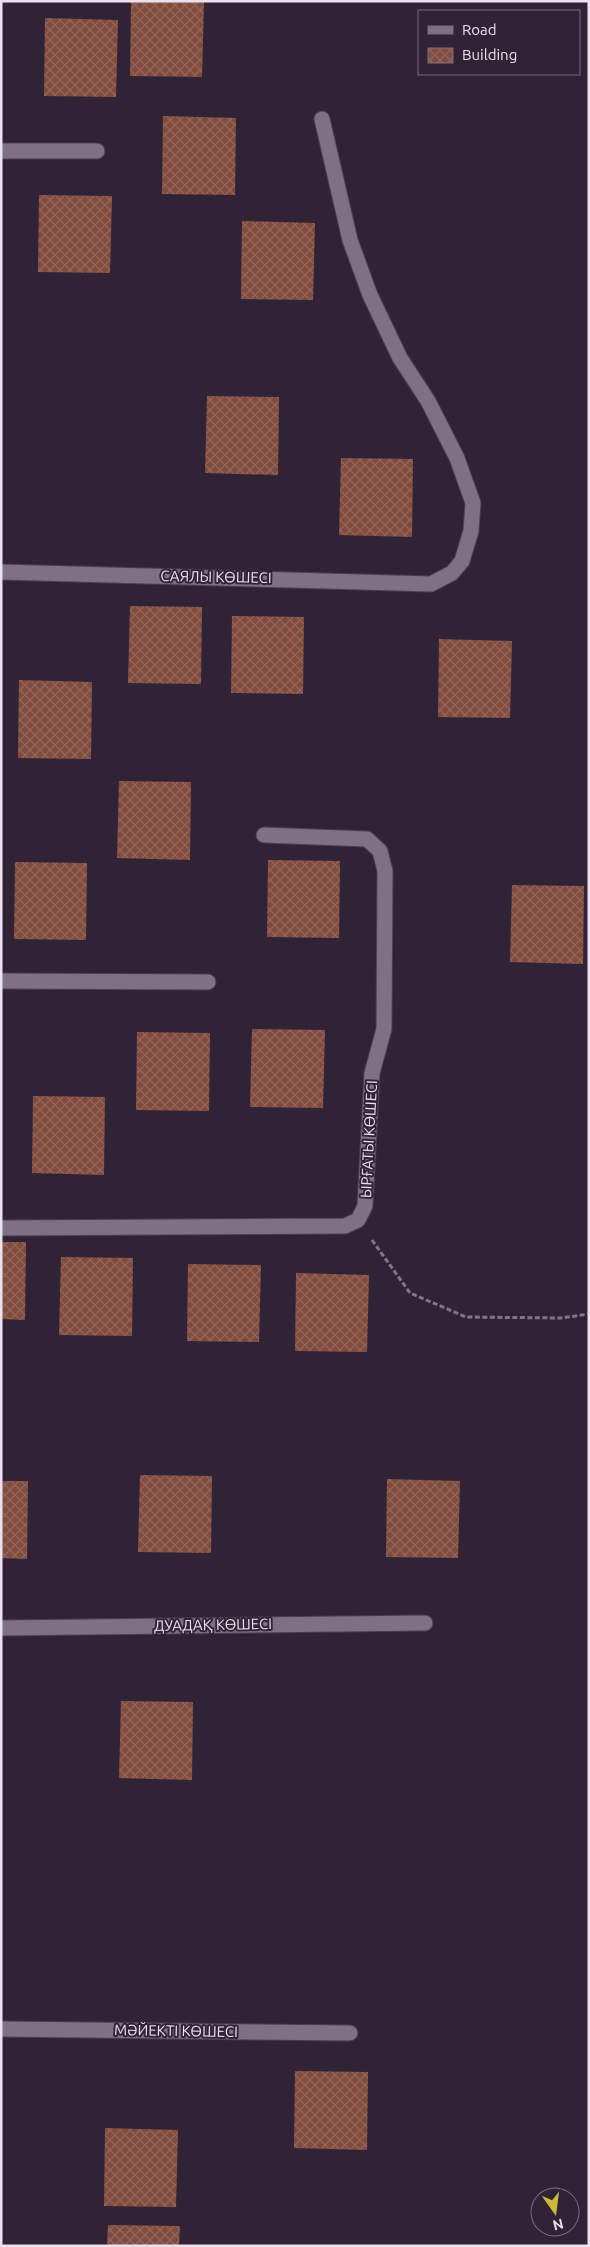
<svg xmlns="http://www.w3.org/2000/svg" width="590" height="2247" viewBox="0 0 590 2247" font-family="Ubuntu,sans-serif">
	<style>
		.building { fill: url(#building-cross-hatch) }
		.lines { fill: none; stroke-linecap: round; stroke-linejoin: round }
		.street-casing { stroke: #4b3f50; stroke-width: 17 }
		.path { stroke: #827787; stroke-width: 3; stroke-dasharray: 5 2.5; stroke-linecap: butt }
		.street { stroke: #7f7086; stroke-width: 15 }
		.labels { text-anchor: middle; stroke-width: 4; stroke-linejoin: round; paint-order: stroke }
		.street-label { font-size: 15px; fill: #ebe2ef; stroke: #312336 }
	</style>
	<defs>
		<pattern id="building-cross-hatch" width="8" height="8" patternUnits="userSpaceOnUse" patternTransform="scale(1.25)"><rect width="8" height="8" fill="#814c3e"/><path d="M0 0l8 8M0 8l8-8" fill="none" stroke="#93665a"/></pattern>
	</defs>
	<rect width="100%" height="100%" fill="#312336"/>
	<g class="building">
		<path d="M 131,1 L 204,1 L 202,77 L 130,76 Z"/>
		<path d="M 45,18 L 118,20 L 116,97 L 44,96 Z"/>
		<path d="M 163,116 L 236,118 L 235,195 L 162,194 Z"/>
		<path d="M 39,195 L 112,196 L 110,273 L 38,272 Z"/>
		<path d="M 242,221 L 315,223 L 313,300 L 241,299 Z"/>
		<path d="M 207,396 L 279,397 L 278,475 L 205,473 Z"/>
		<path d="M 341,458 L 413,459 L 412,537 L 339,535 Z"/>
		<path d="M 130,606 L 202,607 L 201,684 L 128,683 Z"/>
		<path d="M 232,616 L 304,617 L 303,694 L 231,693 Z"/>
		<path d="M 439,639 L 512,641 L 510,718 L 438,717 Z"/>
		<path d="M 19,680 L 92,682 L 91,759 L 18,758 Z"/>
		<path d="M 119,781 L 191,782 L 190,860 L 117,858 Z"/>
		<path d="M 268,860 L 340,861 L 339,938 L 267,937 Z"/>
		<path d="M 15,862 L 87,863 L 86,940 L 14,939 Z"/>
		<path d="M 512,885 L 584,886 L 583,964 L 510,962 Z"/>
		<path d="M 252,1029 L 325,1030 L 323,1108 L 250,1107 Z"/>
		<path d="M 137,1032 L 210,1033 L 209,1111 L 136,1110 Z"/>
		<path d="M 33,1096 L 105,1097 L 104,1175 L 32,1173 Z"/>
		<path d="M 1,1242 L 26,1242 L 25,1320 L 1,1319 Z"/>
		<path d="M 61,1257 L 133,1258 L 132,1336 L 59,1335 Z"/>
		<path d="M 188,1264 L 261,1265 L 259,1342 L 187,1341 Z"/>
		<path d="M 296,1273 L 369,1275 L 367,1352 L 295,1351 Z"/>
		<path d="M 140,1475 L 212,1476 L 211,1553 L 138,1552 Z"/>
		<path d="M 387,1479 L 460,1481 L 458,1558 L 386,1557 Z"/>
		<path d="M 1,1481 L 28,1481 L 27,1559 L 1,1558 Z"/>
		<path d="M 121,1701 L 193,1702 L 192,1780 L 119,1778 Z"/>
		<path d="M 295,2071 L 368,2072 L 367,2150 L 294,2148 Z"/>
		<path d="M 105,2128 L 178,2130 L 176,2207 L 104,2206 Z"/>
		<path d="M 108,2225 L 180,2226 L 179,2246 L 107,2246 Z"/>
	</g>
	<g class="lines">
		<g class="street-casing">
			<g id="street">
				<path d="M 1,151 L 97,151"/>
				<path d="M 1,572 L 431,584 L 452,573 L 462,561 L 471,531 L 473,503 L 457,458 L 428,401 L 400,358 L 370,295 L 350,240 L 322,119"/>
				<path d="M 1,981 L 208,982"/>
				<path d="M 1,1228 L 345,1226 L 358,1220 L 365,1206 L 372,1073 L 384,1029 L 385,871 L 380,851 L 367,839 L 264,835"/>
				<path d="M 1,1628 L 425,1623"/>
				<path d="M 1,2029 L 350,2033"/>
			</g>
		</g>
		<path class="path" d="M 372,1240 L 410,1293 L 466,1317 L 561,1318 L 589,1314"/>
		<use href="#street" class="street"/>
	</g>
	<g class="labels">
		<g class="street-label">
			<text transform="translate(216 577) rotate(1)" y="5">САЯЛЫ КӨШЕСІ</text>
			<text transform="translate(369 1139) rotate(-87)" y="5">ЫРҒАТЫ КӨШЕСІ</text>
			<text transform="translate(213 1625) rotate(-1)" y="5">ДУАДАҚ КӨШЕСІ</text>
			<text transform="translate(176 2031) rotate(1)" y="5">МӘЙЕКТІ КӨШЕСІ</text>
		</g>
	</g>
	<rect width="590" height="2247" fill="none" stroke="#ebe2ef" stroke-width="5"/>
	<rect x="418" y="10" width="162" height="65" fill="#312336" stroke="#7b6f80"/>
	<rect x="428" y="26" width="25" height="8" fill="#7f7086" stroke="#7b6f80"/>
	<text x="462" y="35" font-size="15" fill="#ebe2ef">Road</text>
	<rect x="428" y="48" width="25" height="15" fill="url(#building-cross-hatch)" stroke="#7b6f80"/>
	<text x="462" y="60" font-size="15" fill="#ebe2ef">Building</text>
	<g transform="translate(555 2212) rotate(166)"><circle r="24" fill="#312336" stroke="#7b6f80"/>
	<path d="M0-4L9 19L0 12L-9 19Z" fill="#ccb939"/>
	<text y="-8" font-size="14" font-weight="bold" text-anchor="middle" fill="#ebe2ef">N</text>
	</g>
</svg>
